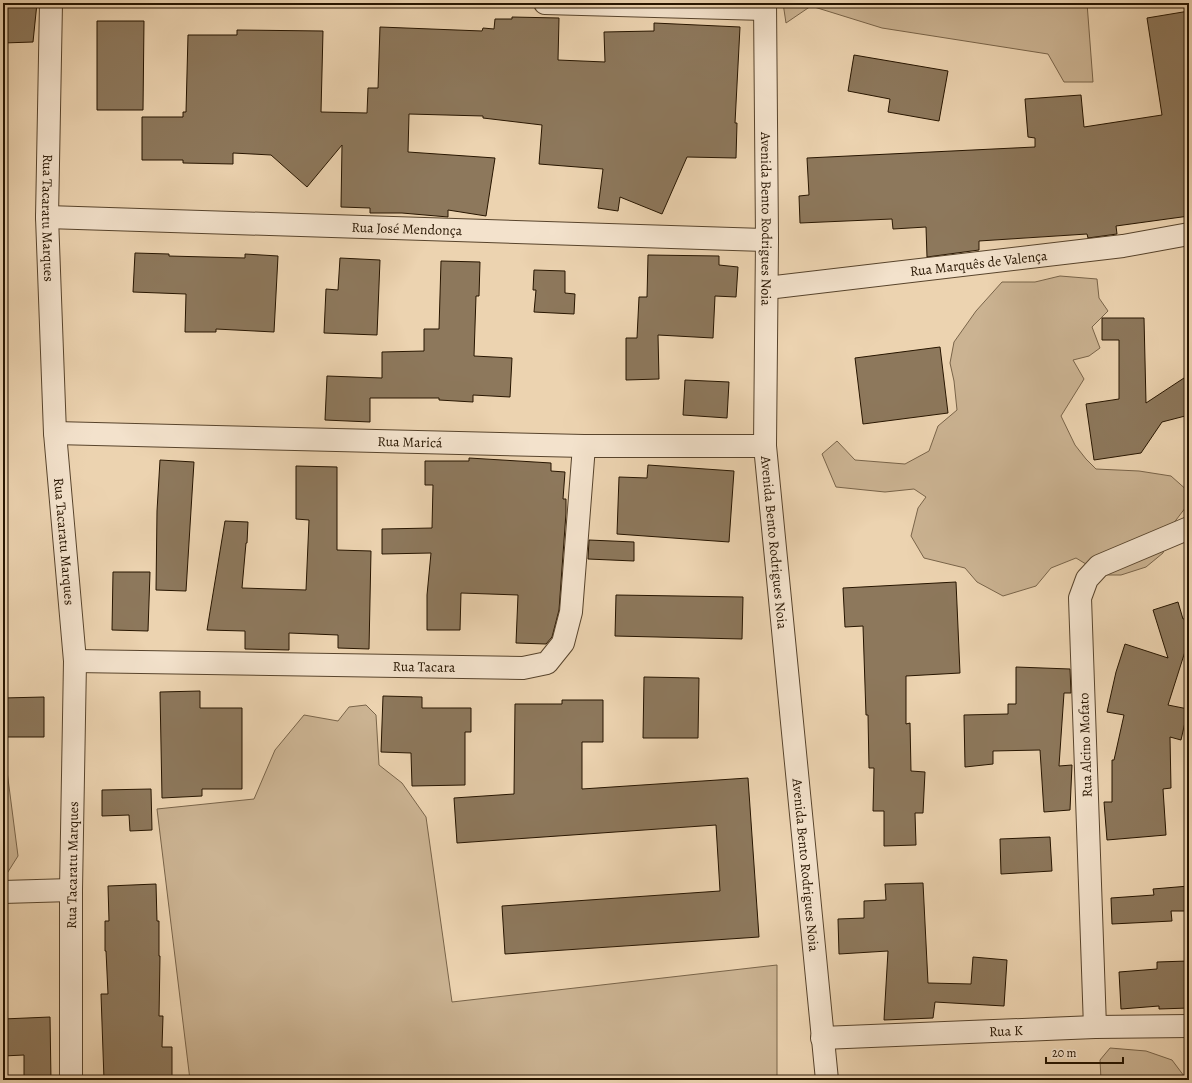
<svg xmlns="http://www.w3.org/2000/svg" width="1192" height="1083" viewBox="0 0 1192 1083" font-family="Alegreya,serif">
	<style>
		.green { fill: #cbb392; stroke: #796449 }
		.building { fill: #8d785c; stroke: #271500 }
		.lines { fill: none; stroke-linecap: round; stroke-linejoin: round }
		.minor-casing { stroke: #58442c; stroke-width: 24 }
		.tertiary-casing { stroke: #58442c; stroke-width: 24 }
		.minor { stroke: #f3e2cc; stroke-width: 22 }
		.tertiary { stroke: #f3e2cc; stroke-width: 22 }
		.labels { text-anchor: middle; stroke-width: 4; stroke-linejoin: round; paint-order: stroke }
		.street-label { font-size: 14px; fill: #271500; stroke: #f3e2cc }
	</style>
	<rect width="100%" height="100%" fill="#ecd3b0"/>
	<filter id="stains"><feTurbulence type="fractalNoise" baseFrequency=".005" numOctaves="4"/><feColorMatrix values="0 0 0 0 .2 0 0 0 0 .09 0 0 0 0 .02 0 0 0 .5 -.17"/></filter>
	<radialGradient id="worn" r=".72"><stop offset=".6" stop-color="#630" stop-opacity="0"/><stop offset="1" stop-color="#630" stop-opacity=".3"/></radialGradient>
	<g class="green">
		<path d="M 783,3 L 1087,3 L 1093,82 L 1064,82 L 1048,54 L 882,28 L 811,6 L 786,23 Z"/>
		<path d="M 1060,276 L 1097,279 L 1099,298 L 1108,311 L 1092,327 L 1100,348 L 1089,356 L 1073,360 L 1084,379 L 1061,416 L 1075,445 L 1086,459 L 1096,469 L 1139,471 L 1171,476 L 1189,492 L 1189,503 L 1173,524 L 1163,553 L 1146,567 L 1121,575 L 1104,575 L 1076,558 L 1051,568 L 1036,586 L 1003,596 L 977,582 L 965,568 L 924,558 L 911,536 L 918,508 L 926,497 L 914,489 L 885,492 L 836,487 L 822,454 L 837,441 L 855,460 L 905,464 L 929,451 L 938,426 L 957,410 L 954,381 L 950,363 L 954,342 L 976,311 L 1002,282 L 1035,282 Z"/>
		<path d="M 366,705 L 376,715 L 379,765 L 402,783 L 426,817 L 452,1002 L 777,965 L 777,1080 L 190,1080 L 157,809 L 254,799 L 275,750 L 304,715 L 338,721 L 349,707 Z"/>
		<path d="M 3,768 L 7,771 L 18,856 L 6,875 L 3,876 Z"/>
		<path d="M 1110,1048 L 1146,1051 L 1172,1060 L 1187,1080 L 1101,1080 L 1100,1060 Z"/>
	</g>
	<g class="building">
		<path d="M 3,3 L 37,3 L 33,42 L 3,43 Z"/>
		<path d="M 1189,11 L 1189,216 L 1116,226 L 1117,234 L 1088,238 L 1087,234 L 979,241 L 979,250 L 927,257 L 926,227 L 893,229 L 892,219 L 800,223 L 799,196 L 809,195 L 807,158 L 1035,147 L 1035,138 L 1028,137 L 1025,99 L 1081,95 L 1084,127 L 1162,115 L 1147,18 Z"/>
		<path d="M 512,17 L 559,18 L 558,60 L 605,62 L 604,32 L 654,31 L 654,23 L 740,27 L 735,123 L 737,123 L 736,158 L 687,157 L 662,214 L 620,197 L 618,211 L 598,208 L 603,169 L 539,164 L 542,125 L 483,118 L 483,116 L 409,114 L 408,152 L 495,158 L 486,216 L 448,210 L 448,217 L 402,213 L 370,213 L 370,208 L 341,207 L 342,145 L 307,187 L 271,155 L 233,153 L 233,164 L 183,163 L 183,160 L 142,160 L 142,117 L 183,117 L 183,112 L 186,112 L 188,35 L 237,35 L 237,30 L 323,31 L 321,112 L 367,113 L 368,88 L 378,88 L 380,27 L 482,31 L 483,28 L 494,29 L 495,19 L 512,19 Z"/>
		<path d="M 97,21 L 144,21 L 143,110 L 97,110 Z"/>
		<path d="M 854,55 L 948,71 L 939,121 L 888,112 L 890,99 L 848,91 Z"/>
		<path d="M 135,253 L 169,254 L 169,256 L 245,258 L 245,254 L 278,256 L 274,332 L 216,329 L 216,332 L 185,332 L 186,294 L 133,292 Z"/>
		<path d="M 648,255 L 719,256 L 719,265 L 738,267 L 736,297 L 715,296 L 713,338 L 658,335 L 659,379 L 626,380 L 626,338 L 637,338 L 639,297 L 647,297 Z"/>
		<path d="M 340,258 L 380,260 L 377,335 L 324,333 L 326,289 L 338,290 Z"/>
		<path d="M 441,261 L 480,262 L 479,296 L 476,296 L 474,356 L 512,358 L 510,397 L 473,395 L 473,402 L 439,400 L 439,398 L 370,398 L 370,422 L 325,420 L 327,376 L 382,378 L 382,352 L 424,351 L 424,329 L 439,329 Z"/>
		<path d="M 534,270 L 565,271 L 565,293 L 575,294 L 574,314 L 534,312 L 536,290 L 533,290 Z"/>
		<path d="M 1102,318 L 1144,318 L 1146,403 L 1184,378 L 1189,399 L 1189,415 L 1162,422 L 1141,453 L 1094,460 L 1086,404 L 1119,399 L 1119,340 L 1102,340 Z"/>
		<path d="M 940,347 L 948,413 L 863,424 L 855,358 Z"/>
		<path d="M 685,380 L 729,382 L 727,418 L 683,415 Z"/>
		<path d="M 469,458 L 551,463 L 551,471 L 565,472 L 563,499 L 566,499 L 566,513 L 559,610 L 552,637 L 546,644 L 516,643 L 518,595 L 461,593 L 460,630 L 427,630 L 427,595 L 431,553 L 382,554 L 382,529 L 432,528 L 433,485 L 425,485 L 425,461 L 469,461 Z"/>
		<path d="M 160,460 L 194,462 L 186,591 L 156,590 L 157,511 Z"/>
		<path d="M 648,465 L 734,471 L 729,542 L 617,534 L 619,477 L 647,478 Z"/>
		<path d="M 296,466 L 337,467 L 337,550 L 371,551 L 369,649 L 338,648 L 338,635 L 289,633 L 289,650 L 245,649 L 245,631 L 207,630 L 225,521 L 248,522 L 247,543 L 246,543 L 242,588 L 306,590 L 309,520 L 296,519 Z"/>
		<path d="M 589,540 L 634,542 L 634,561 L 588,559 Z"/>
		<path d="M 113,572 L 150,572 L 148,631 L 112,630 Z"/>
		<path d="M 956,582 L 960,673 L 906,676 L 906,724 L 910,723 L 911,771 L 925,772 L 923,813 L 915,813 L 916,845 L 884,846 L 884,811 L 873,811 L 874,768 L 869,768 L 868,715 L 866,715 L 863,626 L 845,627 L 843,588 Z"/>
		<path d="M 616,595 L 743,597 L 742,639 L 615,636 Z"/>
		<path d="M 1178,602 L 1183,619 L 1189,618 L 1189,639 L 1168,705 L 1188,709 L 1181,740 L 1170,737 L 1171,788 L 1163,789 L 1166,835 L 1107,840 L 1104,802 L 1112,802 L 1112,760 L 1114,760 L 1124,715 L 1107,712 L 1116,672 L 1125,644 L 1168,658 L 1153,610 Z"/>
		<path d="M 1016,667 L 1070,669 L 1071,693 L 1064,693 L 1059,766 L 1072,765 L 1070,810 L 1044,812 L 1040,750 L 993,751 L 993,764 L 965,767 L 964,715 L 1008,714 L 1008,704 L 1016,704 Z"/>
		<path d="M 644,677 L 699,678 L 698,738 L 643,738 Z"/>
		<path d="M 200,691 L 200,708 L 242,708 L 242,789 L 202,789 L 202,796 L 162,798 L 160,692 Z"/>
		<path d="M 383,696 L 422,697 L 422,708 L 471,708 L 471,732 L 465,732 L 465,785 L 412,786 L 411,753 L 381,752 Z"/>
		<path d="M 44,697 L 44,737 L 3,737 L 3,698 Z"/>
		<path d="M 562,700 L 603,700 L 603,742 L 582,742 L 582,789 L 748,778 L 759,937 L 505,954 L 502,906 L 720,891 L 716,825 L 457,843 L 454,798 L 514,794 L 515,704 L 562,704 Z"/>
		<path d="M 151,789 L 152,830 L 130,831 L 129,815 L 102,816 L 102,790 Z"/>
		<path d="M 1050,837 L 1052,871 L 1001,874 L 1000,839 Z"/>
		<path d="M 923,883 L 928,983 L 971,984 L 973,957 L 1007,960 L 1004,1006 L 935,1002 L 933,1018 L 884,1020 L 888,951 L 839,954 L 838,919 L 864,918 L 864,901 L 886,900 L 885,884 Z"/>
		<path d="M 156,884 L 157,921 L 159,921 L 159,956 L 160,956 L 159,1016 L 163,1016 L 162,1047 L 172,1047 L 172,1080 L 104,1080 L 101,994 L 108,994 L 106,951 L 105,951 L 105,921 L 109,921 L 108,886 Z"/>
		<path d="M 1189,886 L 1189,911 L 1171,911 L 1172,921 L 1112,924 L 1111,898 L 1154,895 L 1153,889 Z"/>
		<path d="M 1188,961 L 1189,1008 L 1159,1009 L 1159,1006 L 1121,1009 L 1119,972 L 1157,969 L 1157,962 Z"/>
		<path d="M 50,1017 L 51,1080 L 24,1080 L 24,1055 L 3,1056 L 3,1019 Z"/>
	</g>
	<g class="lines">
		<g class="minor-casing">
			<g id="minor">
				<path id="s1" d="M 51,3 L 47,217 L 55,433 L 75,661 L 71,890 L 71,1080"/>
				<path d="M 545,3 L 765,9"/>
				<path id="s2" d="M 47,217 L 767,240"/>
				<path id="s3" d="M 767,288 L 1123,246 L 1189,234"/>
				<path id="s4" d="M 55,433 L 584,446 L 765,446"/>
				<path id="s5" d="M 75,661 L 523,668 L 547,663 L 563,643 L 571,612 L 584,446"/>
				<path d="M 3,892 L 71,890"/>
				<path d="M 1095,1027 L 1080,598 L 1087,579 L 1099,566 L 1189,528"/>
				<path id="s6" d="M 822,1038 L 1095,1027 L 1189,1026"/>
			</g>
		</g>
		<g class="tertiary-casing">
			<g id="tertiary">
				<path id="s7" d="M 765,3 L 767,240 L 765,446 L 827,1080"/>
			</g>
		</g>
		<use href="#minor" class="minor"/>
		<use href="#tertiary" class="tertiary"/>
	</g>
	<g class="labels">
		<g class="street-label">
			<text dy="5" stroke="none"><textPath href="#s1" startOffset="215">Rua Tacaratu Marques</textPath></text>
			<text dy="5" stroke="none"><textPath href="#s7" startOffset="216">Avenida Bento Rodrigues Noia</textPath></text>
			<text dy="5" stroke="none"><textPath href="#s2" startOffset="360">Rua José Mendonça</textPath></text>
			<text dy="5" stroke="none"><textPath href="#s3" startOffset="213">Rua Marquês de Valença</textPath></text>
			<text dy="5" stroke="none"><textPath href="#s4" startOffset="355">Rua Maricá</textPath></text>
			<text dy="5" stroke="none"><textPath href="#s1" startOffset="539">Rua Tacaratu Marques</textPath></text>
			<text dy="5" stroke="none"><textPath href="#s7" startOffset="540">Avenida Bento Rodrigues Noia</textPath></text>
			<text dy="5" stroke="none"><textPath href="#s5" startOffset="349">Rua Tacara</textPath></text>
			<text transform="translate(1085 745) rotate(-92)" y="5">Rua Alcino Mofato</text>
			<text transform="translate(72 865) rotate(-89)" y="5">Rua Tacaratu Marques</text>
			<text dy="5" stroke="none"><textPath href="#s7" startOffset="864">Avenida Bento Rodrigues Noia</textPath></text>
			<text dy="5" stroke="none"><textPath href="#s6" startOffset="184">Rua K</textPath></text>
		</g>
	</g>
	<rect width="1192" height="1083" fill="none" stroke="#ecd3b0" stroke-width="16"/>
	<rect x="4" y="4" width="1184" height="1075" fill="none" stroke="#271500" stroke-width="2"/>
	<rect x="8" y="8" width="1176" height="1067" fill="none" stroke="#271500"/>
	<path d="M1046 1057v6h77v-6" fill="none" stroke="#271500" stroke-width="2"/>
	<text x="1052" y="1057" font-size="12" fill="#271500" stroke="#f3e2cc" stroke-width="3" paint-order="stroke">20 m</text>
	<rect width="100%" height="100%" filter="url(#stains)"/>
	<rect width="100%" height="100%" fill="url(#worn)"/>
</svg>
